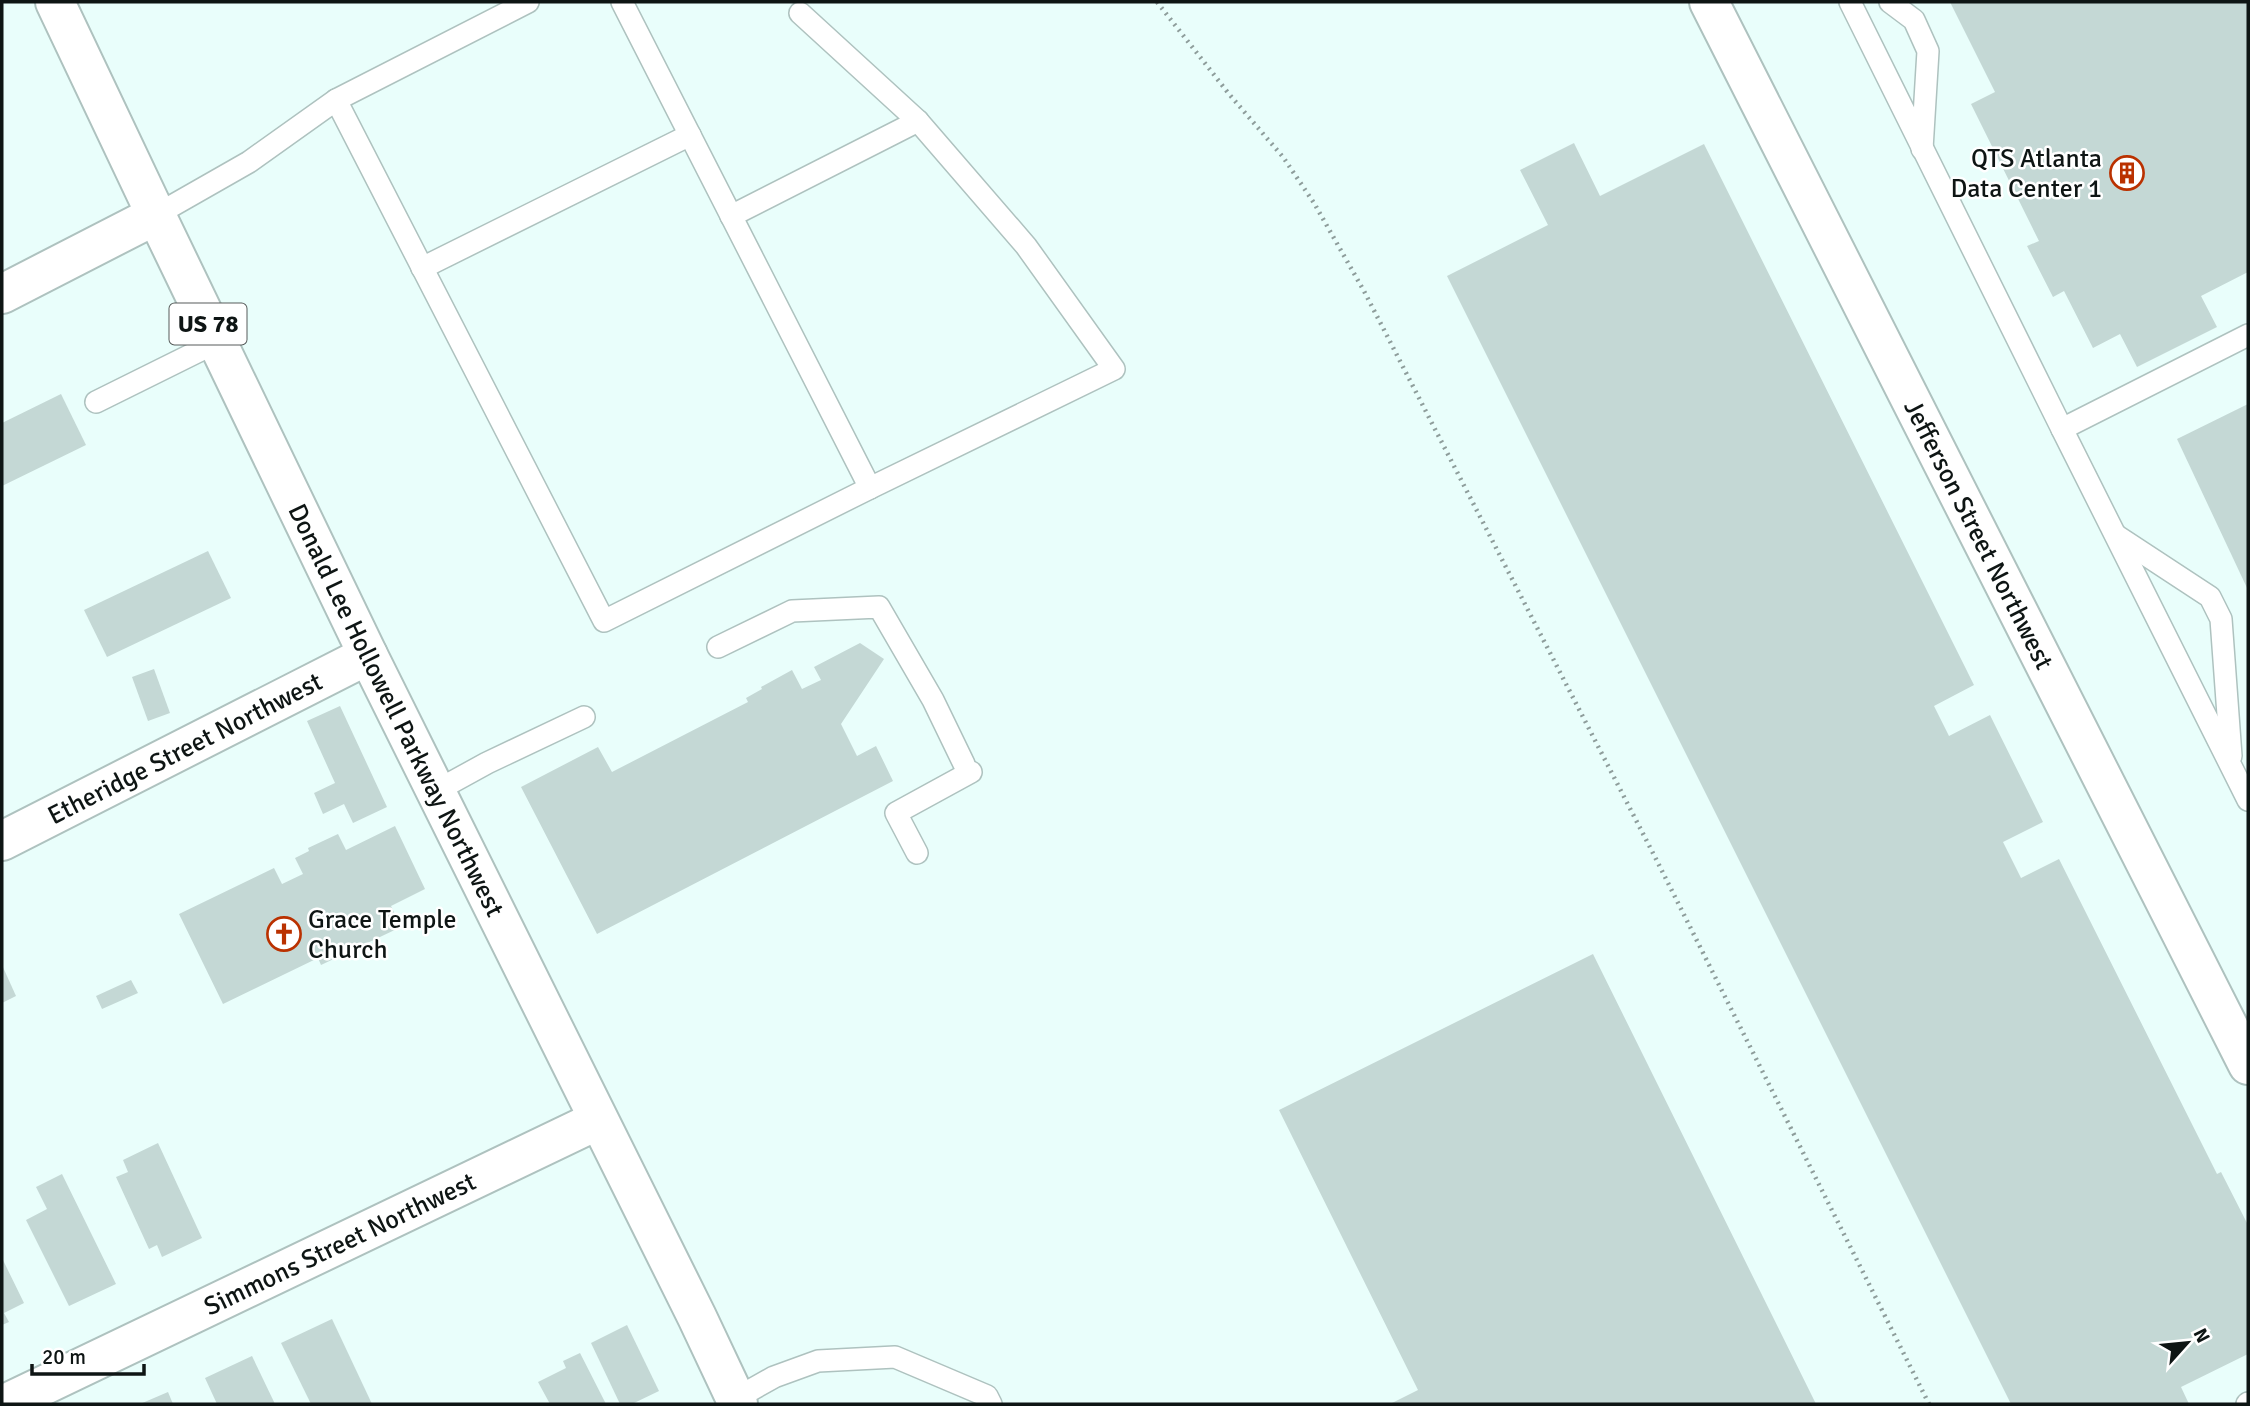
<svg xmlns="http://www.w3.org/2000/svg" width="2250" height="1406" viewBox="0 0 2250 1406" font-family="Signika,sans-serif">
	<style>
		.building { fill: #c4d8d5 }
		.lines { fill: none; stroke-linecap: round; stroke-linejoin: round }
		.lane-casing { stroke: #aec2bf; stroke-width: 24 }
		.street-casing { stroke: #aec2bf; stroke-width: 42 }
		.primary-casing { stroke: #aec2bf; stroke-width: 42 }
		.path { stroke: #8e9d9b; stroke-width: 4.5; stroke-dasharray: 2 5; stroke-linecap: butt }
		.lane { stroke: #fff; stroke-width: 21 }
		.street { stroke: #fff; stroke-width: 38 }
		.primary { stroke: #fff; stroke-width: 38 }
		.labels { text-anchor: middle; stroke-width: 5; stroke-linejoin: round; paint-order: stroke }
		.shield { fill: #fff; stroke: #565b5a; stroke-width: 2 }
		.shield-label { font-size: 24px; font-weight: bold; fill: #0e1514 }
		.poi-label { font-size: 26px; fill: #0e1514; stroke: #fff; text-anchor: end }
		.street-label { font-size: 26px; fill: #0e1514; stroke: #fff }
	</style>
	<rect width="100%" height="100%" fill="#e9fefb"/>
	<g class="building">
		<path d="M 1950,2 L 2248,2 L 2248,272 L 2201,296 L 2217,327 L 2137,367 L 2120,334 L 2093,348 L 2064,291 L 2053,297 L 2027,246 L 2039,241 L 1971,104 L 1995,92 Z"/>
		<path d="M 1574,143 L 1600,196 L 1704,144 L 1974,685 L 1934,706 L 1949,736 L 1990,715 L 2043,822 L 2003,842 L 2021,878 L 2059,859 L 2217,1174 L 2221,1172 L 2248,1225 L 2248,1354 L 2181,1387 L 2189,1404 L 2011,1404 L 1447,276 L 1548,225 L 1520,170 Z"/>
		<path d="M 61,394 L 86,445 L 2,486 L 2,423 Z"/>
		<path d="M 2248,404 L 2248,590 L 2177,439 Z"/>
		<path d="M 208,551 L 231,598 L 107,657 L 84,610 Z"/>
		<path d="M 860,643 L 884,659 L 841,724 L 857,756 L 876,746 L 893,781 L 597,934 L 521,787 L 598,747 L 612,772 L 748,702 L 746,698 L 762,689 L 761,687 L 792,670 L 802,689 L 821,680 L 814,667 Z"/>
		<path d="M 154,669 L 170,713 L 148,721 L 132,677 Z"/>
		<path d="M 340,706 L 387,807 L 353,823 L 344,804 L 323,814 L 314,793 L 335,783 L 307,721 Z"/>
		<path d="M 395,826 L 425,889 L 391,906 L 401,927 L 321,965 L 318,958 L 223,1004 L 179,914 L 274,868 L 282,884 L 303,874 L 295,858 L 309,851 L 308,848 L 338,834 L 346,850 Z"/>
		<path d="M 1593,954 L 1816,1404 L 1390,1404 L 1418,1390 L 1279,1110 Z"/>
		<path d="M 2,965 L 16,996 L 2,1003 Z"/>
		<path d="M 131,980 L 138,993 L 102,1009 L 96,996 Z"/>
		<path d="M 158,1143 L 202,1238 L 162,1257 L 157,1245 L 149,1249 L 116,1177 L 128,1172 L 123,1160 Z"/>
		<path d="M 62,1174 L 116,1284 L 69,1306 L 26,1220 L 47,1209 L 36,1187 Z"/>
		<path d="M 2,1258 L 24,1303 L 4,1313 L 9,1322 L 2,1325 Z"/>
		<path d="M 332,1319 L 372,1404 L 311,1404 L 281,1343 Z"/>
		<path d="M 627,1325 L 659,1391 L 632,1404 L 620,1404 L 591,1343 Z"/>
		<path d="M 580,1353 L 606,1404 L 550,1404 L 538,1382 L 566,1368 L 563,1361 Z"/>
		<path d="M 252,1356 L 275,1404 L 217,1404 L 205,1378 Z"/>
		<path d="M 168,1392 L 173,1404 L 140,1404 Z"/>
	</g>
	<g class="lines">
		<g class="lane-casing">
			<g id="lane">
				<path d="M 622,2 L 870,488 L 1114,369 L 1026,246 L 918,121 L 800,13"/>
				<path d="M 1850,2 L 2062,429"/>
				<path d="M 1890,2 L 1914,20 L 1928,51 L 1922,149"/>
				<path d="M 336,100 L 604,621 L 870,488"/>
				<path d="M 156,215 L 249,162 L 336,100 L 528,2"/>
				<path d="M 731,216 L 918,121"/>
				<path d="M 422,268 L 690,135"/>
				<path d="M 2248,335 L 2062,429 L 2248,800"/>
				<path d="M 96,402 L 217,342"/>
				<path d="M 2117,536 L 2210,597 L 2221,619 L 2231,756"/>
				<path d="M 718,647 L 792,611 L 879,607 L 933,700 L 964,764"/>
				<path d="M 436,791 L 487,763 L 584,717"/>
				<path d="M 917,853 L 896,813 L 971,772"/>
				<path d="M 735,1399 L 774,1377 L 818,1361 L 895,1357 L 987,1396 L 991,1404"/>
				<path d="M 2247,1404 L 2248,1403"/>
			</g>
		</g>
		<g class="street-casing">
			<g id="street">
				<path id="s1" d="M 1709,2 L 2248,1065"/>
				<path d="M 2,294 L 156,215"/>
				<path id="s2" d="M 2,841 L 368,655"/>
				<path id="s3" d="M 5,1404 L 598,1120"/>
			</g>
		</g>
		<g class="primary-casing">
			<g id="primary">
				<path id="s4" d="M 55,2 L 156,215 L 368,655 L 697,1317 L 738,1404"/>
			</g>
		</g>
		<path class="path" d="M 1157,2 L 1229,94 L 1283,157 L 1314,203 L 1364,291 L 1656,859 L 1929,1404"/>
		<use href="#lane" class="lane"/>
		<use href="#street" class="street"/>
		<use href="#primary" class="primary"/>
	</g>
	<defs>
		<g id="building-ring" transform="scale(1.75)"><circle r="9.5" fill="#fff" stroke="#ba3100" stroke-width="1.5"/><path d="M-4-6H4V6H1V3H-1V6H-4ZM-2.5-4.3h1.7v1.8h-1.7ZM.8-4.3h1.7v1.8H.8ZM-2.5-1h1.7V.8h-1.7ZM.8-1h1.7V.8H.8Z" fill="#ba3100"/></g>
		<g id="church-ring" transform="scale(1.75)"><circle r="9.5" fill="#fff" stroke="#ba3100" stroke-width="1.5"/><path d="M-1.2-6h2.4v3.5h3.3v2.4h-3.3V6h-2.4V-.1h-3.3v-2.4h3.3Z" fill="#ba3100"/></g>
	</defs>
	<g fill-rule="evenodd">
		<use href="#building-ring" x="2127" y="173"/>
		<use href="#church-ring" x="284" y="934"/>
	</g>
	<g class="labels">
		<rect class="shield" x="169.5" y="303.5" width="77" height="41" rx="5"/>
		<g class="shield-label">
			<text x="208" y="332">US 78</text>
		</g>
		<g class="poi-label">
			<text x="2102" y="167">QTS Atlanta<tspan x="2102" dy="30">Data Center 1</tspan></text>
			<text x="308" y="928" text-anchor="start">Grace Temple<tspan x="308" dy="30">Church</tspan></text>
		</g>
		<g class="street-label">
			<text dy="9" stroke="none"><textPath href="#s1" startOffset="597">Jefferson Street Northwest</textPath></text>
			<text dy="9" stroke="none"><textPath href="#s4" startOffset="786">Donald Lee Hollowell Parkway Northwest</textPath></text>
			<text dy="9" stroke="none"><textPath href="#s2" startOffset="205">Etheridge Street Northwest</textPath></text>
			<text dy="9" stroke="none"><textPath href="#s3" startOffset="371">Simmons Street Northwest</textPath></text>
		</g>
	</g>
	<rect width="2250" height="1406" fill="none" stroke="#0e1514" stroke-width="7"/>
	<g transform="translate(2187 1343) rotate(63)" stroke="#ffffff" stroke-width="5" paint-order="stroke">
	<path d="M0-5L12 26L0 18L-12 26Z" fill="#0e1514"/>
	<text y="-10" font-size="19" font-weight="bold" text-anchor="middle" fill="#0e1514">N</text>
	</g>
	<path d="M32 1364v10h112v-10" fill="none" stroke="#0e1514" stroke-width="3.5"/>
	<text x="42" y="1364" font-size="21" fill="#0e1514" stroke="#ffffff" stroke-width="5" paint-order="stroke">20 m</text>
</svg>
